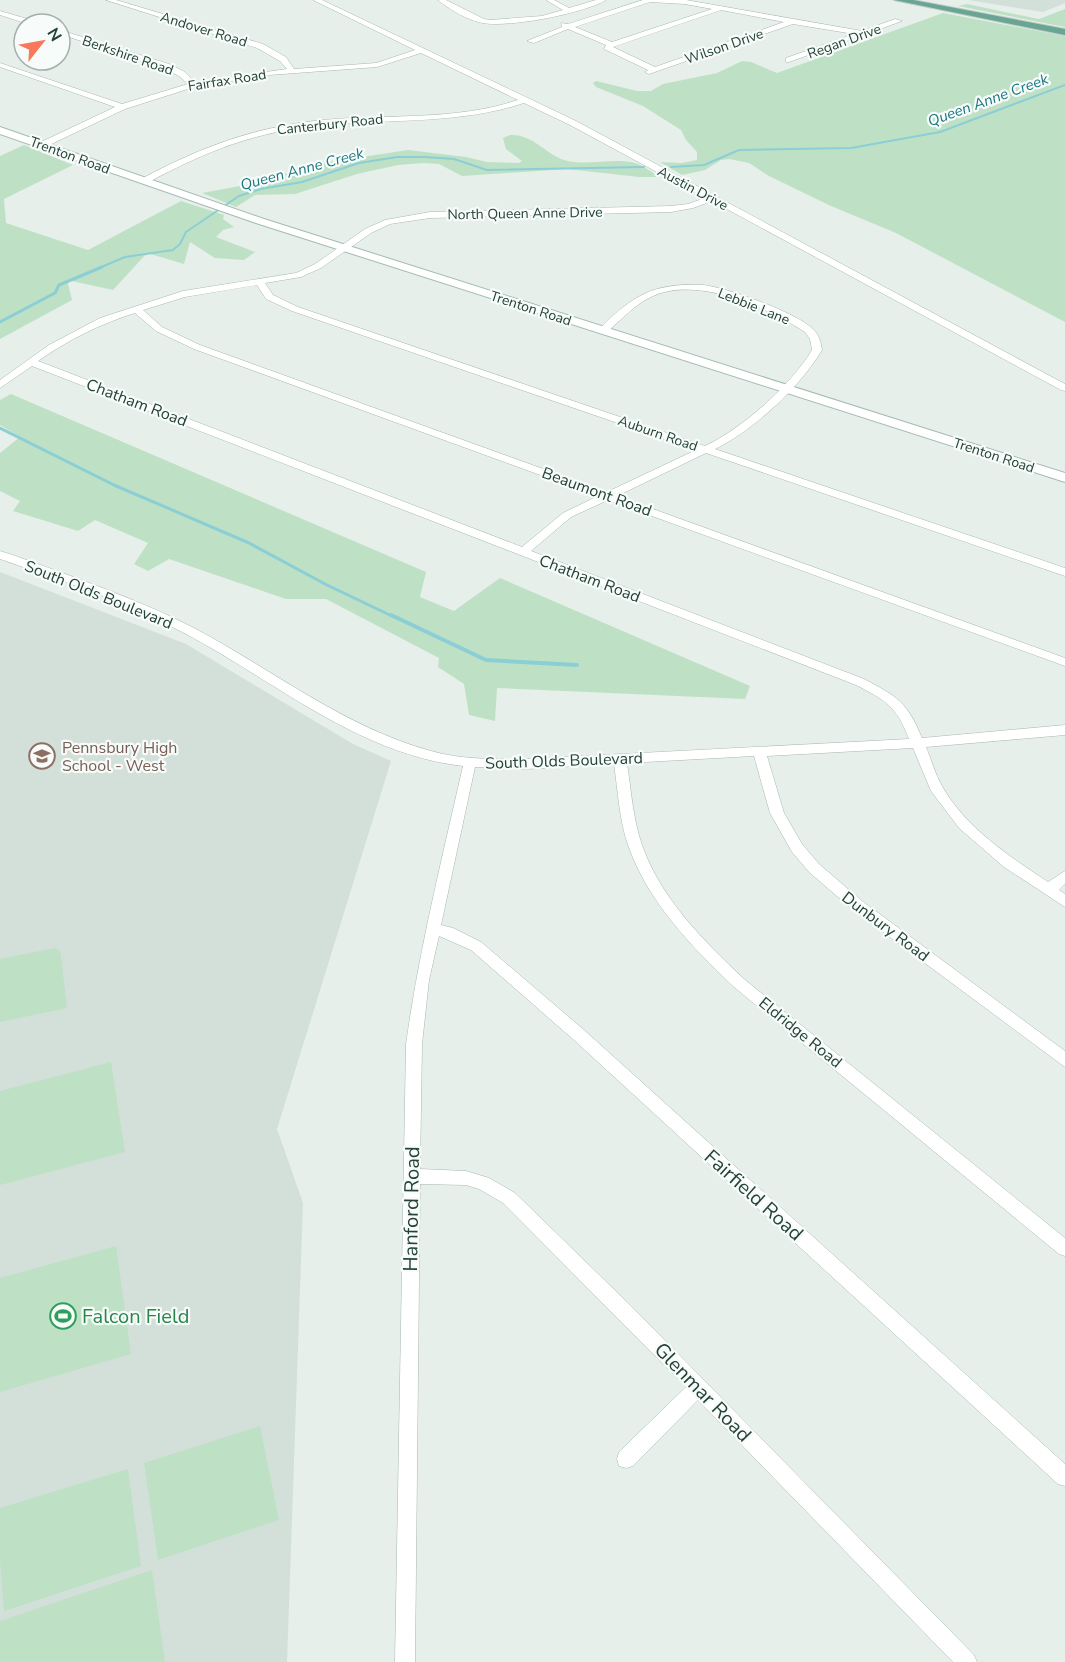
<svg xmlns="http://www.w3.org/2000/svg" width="1065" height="1662" viewBox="0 0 1065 1662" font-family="'Nunito Sans',sans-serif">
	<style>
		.built { fill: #d3dfd9 }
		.green { fill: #bee1c5 }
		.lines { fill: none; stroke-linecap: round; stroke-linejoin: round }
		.stream-far2 { stroke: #8cced6; stroke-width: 2 }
		.stream-far1 { stroke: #8cced6; stroke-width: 3 }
		.stream { stroke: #8cced6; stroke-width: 4 }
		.street-casing { stroke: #a8b8b1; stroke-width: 1 }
		.secondary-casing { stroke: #a3bbb2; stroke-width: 2 }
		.primary-casing { stroke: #c1cac7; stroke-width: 2 }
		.street { fill: #fff; fill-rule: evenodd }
		.secondary { fill: #fff; fill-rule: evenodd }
		.primary { fill: #68a693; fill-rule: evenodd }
		.labels { text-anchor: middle; stroke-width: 4.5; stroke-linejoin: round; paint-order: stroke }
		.far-street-label { font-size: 14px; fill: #234238; stroke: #f7fbf9 }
		.far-water-label { font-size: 15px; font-style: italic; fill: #1a7782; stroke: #f7fbf9 }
		.street-label { font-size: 16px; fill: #234238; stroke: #f7fbf9 }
		.education-label { font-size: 16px; fill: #785e54; stroke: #f7fbf9; text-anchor: start }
		.near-street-label { font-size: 20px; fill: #234238; stroke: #f7fbf9 }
		.near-leisure-label { font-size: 20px; fill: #27864d; stroke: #f7fbf9; text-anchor: start }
	</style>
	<rect width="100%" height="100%" fill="#e6efea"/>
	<g class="built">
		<path d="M 968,0 L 1065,0 L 1065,3 L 1043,12 Z"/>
		<path d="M 0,572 L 186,644 L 353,744 L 391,761 L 277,1129 L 303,1203 L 287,1662 L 0,1662 Z"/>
	</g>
	<g class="green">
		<path d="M 967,4 L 1039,19 L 1065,9 L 1065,27 L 958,6 Z"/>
		<path d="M 943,13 L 1065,36 L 1065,322 L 896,233 L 831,206 L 769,176 L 749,163 L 729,159 L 721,160 L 705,170 L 682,175 L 660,162 L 682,163 L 697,160 L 697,152 L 686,140 L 681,130 L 643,106 L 596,87 L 593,83 L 596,81 L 637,91 L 651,91 L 663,84 L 717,73 L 742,61 L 751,62 L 777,73 Z"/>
		<path d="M 510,135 C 533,134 544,153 564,160 C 587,167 612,157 635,163 C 643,165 652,173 660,177 L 639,177 L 567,169 L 462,176 L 439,164 L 423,163 L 398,165 L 357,174 L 295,194 L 255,195 L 236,207 L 202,193 L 251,184 L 322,163 L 408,150 L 466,157 L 487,162 L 519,163 L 522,161 L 506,149 L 503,138 Z"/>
		<path d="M 24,145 L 73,165 L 4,199 L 6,223 L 88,250 L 181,201 L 224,215 L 223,219 L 234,227 L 223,230 L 216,237 L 255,252 L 244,260 L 215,258 L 190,242 L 184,264 L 147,253 L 113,290 L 67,280 L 72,300 L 0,339 L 0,156 Z"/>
		<path d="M 11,394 L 426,572 L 420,597 L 454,611 L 500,578 L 750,686 L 745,699 L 497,688 L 495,721 L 469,715 L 464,684 L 438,667 L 439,658 L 326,599 L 286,599 L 169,559 L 148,571 L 134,564 L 148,543 L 95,520 L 78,531 L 13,511 L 20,501 L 0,491 L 0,453 L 20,437 L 0,425 L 0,400 Z"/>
		<path d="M 55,948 L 60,951 L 61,956 L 67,1008 L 0,1022 L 0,959 Z"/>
		<path d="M 111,1062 L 125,1152 L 0,1185 L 0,1091 Z"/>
		<path d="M 116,1246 L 131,1354 L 0,1392 L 0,1278 Z"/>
		<path d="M 260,1426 L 279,1520 L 158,1560 L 144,1463 Z"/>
		<path d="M 128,1469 L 141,1566 L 4,1611 L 0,1561 L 0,1508 Z"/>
		<path d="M 152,1570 L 165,1662 L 0,1662 L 0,1621 Z"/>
	</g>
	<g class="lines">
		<g class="stream-far2">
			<path d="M 671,167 L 704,165 L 739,150 L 851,148 L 940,132 L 1065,85"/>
			<path d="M 99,268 L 125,257 L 173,250 L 180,244 L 186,232 L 239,196 L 261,189 L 302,182 L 359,163 L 397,157 L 425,157 L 454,159 L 487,170 L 644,167"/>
		</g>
		<g class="stream-far1">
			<path d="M 0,322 L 55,293 L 59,285 L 102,267"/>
			<path d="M 0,428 L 114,485 L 249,543 L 327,585 L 394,617"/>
		</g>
		<path class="stream" d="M 391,615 L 486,660 L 577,665"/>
		<g class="street-casing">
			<g id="street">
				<path d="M 106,0 L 116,0 L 263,44 L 286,57 L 294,69 L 376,63 L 415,50 L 313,0 L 322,0 L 576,121 L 1065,384 L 1065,391 L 1061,390 L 712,201 L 693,208 L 671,212 L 430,218 L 390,224 L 371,233 L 321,268 L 301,277 L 265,283 L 273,295 L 298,307 L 705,446 C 743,428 791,385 812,350 L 810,339 L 805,332 C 766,307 698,276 653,296 C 635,304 621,320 606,333 L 598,331 C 613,314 635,295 657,289 C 672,285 688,284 703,285 C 728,288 795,312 813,329 C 819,335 821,342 822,350 C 800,387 754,430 715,449 L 1065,568 L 1065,576 L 706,453 L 617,496 L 1065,658 L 1065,666 L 608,500 L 571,517 L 531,551 L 864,679 C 898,697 907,702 922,738 L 1065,725 L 1065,735 L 926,747 C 931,759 935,774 942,786 C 965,827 1010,857 1048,882 L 1065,871 L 1065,884 L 1059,890 L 1065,894 L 1065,907 L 1004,867 L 959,828 L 931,791 L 913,748 L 767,756 L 784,813 L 802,844 L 819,864 L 862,901 L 1065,1051 L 1065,1067 L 852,909 L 809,872 L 792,852 L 770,813 L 754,756 L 627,763 C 631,790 633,819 642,845 C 661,899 703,940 744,979 L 1065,1238 L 1065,1256 L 1059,1254 L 734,987 C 691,946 648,902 628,845 C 619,819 618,791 614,764 L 526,769 L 475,767 L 441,925 L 453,928 L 481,942 L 584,1030 L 1065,1464 L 1065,1486 L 1058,1484 L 574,1040 L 471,950 L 439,936 L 429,980 L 422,1044 L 420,1169 L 466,1171 L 489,1178 L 515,1193 L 631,1306 L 974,1655 L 977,1662 L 953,1662 L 698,1400 L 633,1466 L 626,1468 L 619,1466 L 617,1459 L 619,1452 L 686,1387 L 503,1203 L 479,1189 L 466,1185 L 420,1184 L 415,1662 L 395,1662 L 406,1044 C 419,950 442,859 463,766 C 358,754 275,681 186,634 C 127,602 63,581 0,559 L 0,551 C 20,557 40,565 60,572 C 106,589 151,606 194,628 C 273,670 344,727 431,751 C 462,760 494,759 526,759 L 909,739 C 896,705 886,701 856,685 L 32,366 L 0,388 L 0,380 L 49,345 L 100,318 L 183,291 L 296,273 L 315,264 L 365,229 L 385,220 L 430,212 L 671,206 L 688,204 L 705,198 L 570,125 L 524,103 C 460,124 392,119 324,125 C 257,131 206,151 147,183 L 141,183 L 141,179 C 201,147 254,127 323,120 C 388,114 455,121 518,100 L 421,53 L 377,67 L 269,75 L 194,87 L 125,109 L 45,147 L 39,147 L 39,143 L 115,107 L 0,67 L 0,63 L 122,104 L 188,84 L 179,76 L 163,68 L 60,34 L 60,30 L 169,64 L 185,72 L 195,82 L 287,69 L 280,61 L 257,48 ZM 257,285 L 266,299 L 292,311 L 696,450 L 607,492 L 200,345 L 162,327 L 143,310 L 185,297 ZM 135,313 L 156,331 L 194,349 L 598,496 L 563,513 L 522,547 L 38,361 C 68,340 100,324 135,313 Z"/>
				<path d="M 438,0 L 446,0 L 484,19 L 490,20 L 542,16 L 563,10 L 546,0 L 554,0 L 569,8 L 596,0 L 606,0 C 585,13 509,28 483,23 C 469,21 449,9 438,0 Z"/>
				<path d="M 643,0 L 686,0 L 862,31 L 895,19 L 902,21 L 789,62 L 786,62 L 786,58 L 854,34 L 793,24 L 649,74 L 645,72 L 648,70 L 604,49 L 606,45 L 568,29 L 534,43 L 527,41 L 562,27 L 561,23 L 568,24 ZM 650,2 L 685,4 L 712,9 L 612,42 L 575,27 ZM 721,10 L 784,22 L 655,67 L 613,47 Z"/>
				<path d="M 0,11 L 38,22 L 39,24 L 28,24 L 0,15 Z"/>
			</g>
		</g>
		<g class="secondary-casing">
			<path id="secondary" d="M 0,127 L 264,219 L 1065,473 L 1065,482 L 256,223 L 0,134 Z"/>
		</g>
		<g class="primary-casing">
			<path id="primary" d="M 894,0 L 913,0 L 1065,29 L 1065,35 Z"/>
		</g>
		<use href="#street" class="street"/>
		<use href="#secondary" class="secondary"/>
		<use href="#primary" class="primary"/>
	</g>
	<defs>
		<g id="school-ring" transform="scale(1.35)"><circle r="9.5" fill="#f7fbf9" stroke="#8d6e63" stroke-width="1.5"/><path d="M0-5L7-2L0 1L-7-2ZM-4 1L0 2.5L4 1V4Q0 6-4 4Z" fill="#8d6e63"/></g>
		<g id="stadium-ring" transform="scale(1.35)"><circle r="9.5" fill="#f7fbf9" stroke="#2e9e5b" stroke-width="1.5"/><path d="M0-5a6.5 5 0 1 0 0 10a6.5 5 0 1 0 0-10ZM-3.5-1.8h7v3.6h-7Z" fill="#2e9e5b"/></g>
	</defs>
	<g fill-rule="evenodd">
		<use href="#school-ring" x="42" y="756"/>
		<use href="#stadium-ring" x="63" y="1316"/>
	</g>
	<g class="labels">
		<g class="far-street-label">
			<text transform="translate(204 29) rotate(17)" y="5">Andover Road</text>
			<text transform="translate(844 41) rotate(-20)" y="5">Regan Drive</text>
			<text transform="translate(724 46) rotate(-19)" y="5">Wilson Drive</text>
			<text transform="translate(128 55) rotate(19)" y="5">Berkshire Road</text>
			<text transform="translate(227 80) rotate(-9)" y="5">Fairfax Road</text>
			<text transform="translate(330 124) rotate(-6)" y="5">Canterbury Road</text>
			<text transform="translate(70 155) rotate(20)" y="5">Trenton Road</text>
			<text transform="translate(693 188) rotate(28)" y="5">Austin Drive</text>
			<text transform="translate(525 213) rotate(-1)" y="5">North Queen Anne Drive</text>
			<text transform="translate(754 306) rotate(22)" y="5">Lebbie Lane</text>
			<text transform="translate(531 308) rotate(18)" y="5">Trenton Road</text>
			<text transform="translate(658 433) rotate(19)" y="5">Auburn Road</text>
			<text transform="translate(994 455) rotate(18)" y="5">Trenton Road</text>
		</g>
		<g class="far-water-label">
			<text transform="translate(988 100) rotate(-20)" y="5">Queen Anne Creek</text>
			<text transform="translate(302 169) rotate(-15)" y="5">Queen Anne Creek</text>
		</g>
		<g class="street-label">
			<text transform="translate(137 402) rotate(21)" y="6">Chatham Road</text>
			<text transform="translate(597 491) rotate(20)" y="6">Beaumont Road</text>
			<text transform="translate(590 578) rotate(21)" y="6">Chatham Road</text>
			<text transform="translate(99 594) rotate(22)" y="6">South Olds Boulevard</text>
			<text transform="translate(564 760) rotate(-2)" y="6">South Olds Boulevard</text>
			<text transform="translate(886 926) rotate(37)" y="6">Dunbury Road</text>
			<text transform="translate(801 1032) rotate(39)" y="6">Eldridge Road</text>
		</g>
		<g class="education-label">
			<text x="62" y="753">Pennsbury High<tspan x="62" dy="18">School - West</tspan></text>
		</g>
		<g class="near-street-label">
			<text transform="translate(754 1195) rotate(42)" y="7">Fairfield Road</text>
			<text transform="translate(411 1209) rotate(-89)" y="7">Hanford Road</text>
			<text transform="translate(703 1392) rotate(46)" y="7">Glenmar Road</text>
		</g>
		<g class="near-leisure-label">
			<text x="82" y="1323">Falcon Field</text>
		</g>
	</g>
	<g transform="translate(42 42) rotate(59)"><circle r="28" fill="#f7fbf9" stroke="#a2b1ac" stroke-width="1.5"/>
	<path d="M0-4.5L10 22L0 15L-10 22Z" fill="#f7785b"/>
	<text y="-9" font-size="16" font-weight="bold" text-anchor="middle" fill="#234238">N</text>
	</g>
</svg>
